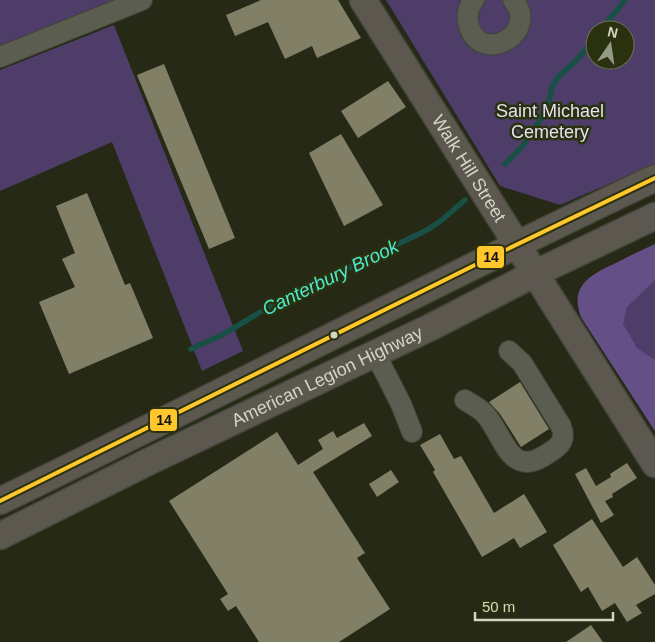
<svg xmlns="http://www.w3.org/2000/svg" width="655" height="642" viewBox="0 0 655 642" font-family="Arial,sans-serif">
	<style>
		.green { fill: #4d3d68; fill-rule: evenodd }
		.forest { fill: #644f86 }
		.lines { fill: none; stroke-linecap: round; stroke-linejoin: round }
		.stream { stroke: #185045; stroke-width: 5.5 }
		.building { fill: #818067 }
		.minor-casing { stroke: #424536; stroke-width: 22 }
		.major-casing { stroke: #424536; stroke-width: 29 }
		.minor { stroke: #5a5d4f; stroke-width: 20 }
		.major { stroke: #5c5850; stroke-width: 26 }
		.bus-1-casing { stroke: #2a310e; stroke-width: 8 }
		.bus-1 { stroke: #ffc72c; stroke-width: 4 }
		.bus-dot { fill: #d2d7c3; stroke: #2a310e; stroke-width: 2 }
		.labels { text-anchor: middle; stroke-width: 5; stroke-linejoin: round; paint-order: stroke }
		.park-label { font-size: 18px; fill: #e4dff2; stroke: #2a310e }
		.street-label { font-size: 18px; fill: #d2d7c3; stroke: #2a310e }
		.water-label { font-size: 19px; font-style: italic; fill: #4beacf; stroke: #2a310e }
		.line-badge { stroke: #2a310e; stroke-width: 2 }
		.pale-badge-label { font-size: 14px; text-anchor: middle; font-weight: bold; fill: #111 }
	</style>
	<rect width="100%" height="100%" fill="#252916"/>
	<g class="green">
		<path d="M 0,0 L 113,0 L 0,46 Z"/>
		<path d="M 386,0 L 655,0 L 655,164 L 560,205 L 500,186 ZM 595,30 L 625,30 L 625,60 L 595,60 Z"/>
		<path d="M 114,25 L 243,351 L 202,371 L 112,142 L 0,191 L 0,70 Z"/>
		<path d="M 655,244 L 655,431 L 581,317 C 569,285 592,274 616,263 C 629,256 642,250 655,244 Z"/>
	</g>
	<path class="forest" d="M 655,244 L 655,280 L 627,307 L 623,324 L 637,348 L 655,360 L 655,431 L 581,317 C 569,285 592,274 616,263 C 629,256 642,250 655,244 Z"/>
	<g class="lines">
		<g class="stream">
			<path d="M 601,30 L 625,0"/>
			<path d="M 505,164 L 522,147 L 537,125 L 548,106 L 552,87 L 558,77 L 578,59 L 595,38"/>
			<path d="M 191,349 L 222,335 L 279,301 L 314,282 L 336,274 L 427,230 L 442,220 L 465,200"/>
		</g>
	</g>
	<g class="building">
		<path d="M 261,0 L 338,0 L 361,38 L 317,58 L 312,46 L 285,59 L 268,22 L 235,36 L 226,15 Z"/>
		<path d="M 164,64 L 235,238 L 209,249 L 137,75 Z"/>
		<path d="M 388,81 L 406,107 L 358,138 L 341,111 Z"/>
		<path d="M 341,134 L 383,205 L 344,226 L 309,153 Z"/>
		<path d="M 87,193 L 125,285 L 130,283 L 153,338 L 69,374 L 39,302 L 75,287 L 62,259 L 75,253 L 56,206 Z"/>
		<path d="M 520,382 L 549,429 L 521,447 L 500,414 L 489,402 Z"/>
		<path d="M 364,423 L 372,436 L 313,472 L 365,553 L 357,558 L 390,609 L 339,642 L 259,642 L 236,606 L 228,611 L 220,599 L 228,594 L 169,501 L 277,432 L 298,465 L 323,449 L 318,440 L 333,431 L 337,438 Z"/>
		<path d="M 440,434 L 454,459 L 461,456 L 494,513 L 524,494 L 547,532 L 520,548 L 514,538 L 482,557 L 433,472 L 435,470 L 420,445 Z"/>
		<path d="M 627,463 L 637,478 L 612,494 L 613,497 L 605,501 L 614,515 L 601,523 L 575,474 L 586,468 L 596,486 L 611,477 L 610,474 Z"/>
		<path d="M 391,470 L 399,482 L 377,497 L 369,484 Z"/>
		<path d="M 592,519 L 623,567 L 637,557 L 655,585 L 655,594 L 636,605 L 642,613 L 627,622 L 615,603 L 602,611 L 588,587 L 581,592 L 553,545 Z"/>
		<path d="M 591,625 L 603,642 L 566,642 Z"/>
	</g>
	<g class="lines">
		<g class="minor-casing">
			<g id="minor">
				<path d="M 474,0 C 468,7 466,16 469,26 C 481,66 541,33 513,0"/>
				<path d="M 0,57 L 142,0"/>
				<path d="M 375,353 L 401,404 L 412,432"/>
				<path d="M 465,400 C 471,404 479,408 484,413 C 503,432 508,478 544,456 C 548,453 553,451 557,447 C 564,441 564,434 561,426 L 522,363 L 509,351"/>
			</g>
		</g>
		<g class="major-casing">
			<g id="major">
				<path id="s1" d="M 363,0 L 655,464"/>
				<path d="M 0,501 C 219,395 435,282 655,178"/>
				<path id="s2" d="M 0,536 L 154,459 L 431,327 L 534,274 L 655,216"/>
			</g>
		</g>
		<use href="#minor" class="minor"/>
		<use href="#major" class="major"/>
		<g class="bus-1-casing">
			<path id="bus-1" d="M 0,501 L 491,257 L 655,178"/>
		</g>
		<use href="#bus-1" class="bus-1"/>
	</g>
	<circle class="bus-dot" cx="334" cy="335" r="4.5"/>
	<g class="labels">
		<g class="park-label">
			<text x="550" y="117">Saint Michael<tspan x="550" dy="21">Cemetery</tspan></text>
		</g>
		<g class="street-label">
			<text dy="6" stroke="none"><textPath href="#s1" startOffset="199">Walk Hill Street</textPath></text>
			<text dy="6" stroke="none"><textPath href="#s2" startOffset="364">American Legion Highway</textPath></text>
		</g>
		<g class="water-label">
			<text transform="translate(330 277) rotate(-26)" y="7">Canterbury Brook</text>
		</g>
	</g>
	<g class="line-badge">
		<rect x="476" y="245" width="29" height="24" rx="5" fill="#ffc72c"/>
		<rect x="149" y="408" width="29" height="24" rx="5" fill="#ffc72c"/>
	</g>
	<g class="pale-badge-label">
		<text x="491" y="262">14</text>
		<text x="164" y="425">14</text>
	</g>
	<g transform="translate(610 45) rotate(13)"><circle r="24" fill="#2a310e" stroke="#6d7356"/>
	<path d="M0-4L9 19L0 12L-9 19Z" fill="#959a86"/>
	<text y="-8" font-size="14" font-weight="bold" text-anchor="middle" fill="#d2d7c3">N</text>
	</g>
	<path d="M475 612v8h138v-8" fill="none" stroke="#d2d7c3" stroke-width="2.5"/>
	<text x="482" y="612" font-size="15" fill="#d2d7c3" stroke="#2a310e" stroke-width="4" paint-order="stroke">50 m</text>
</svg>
